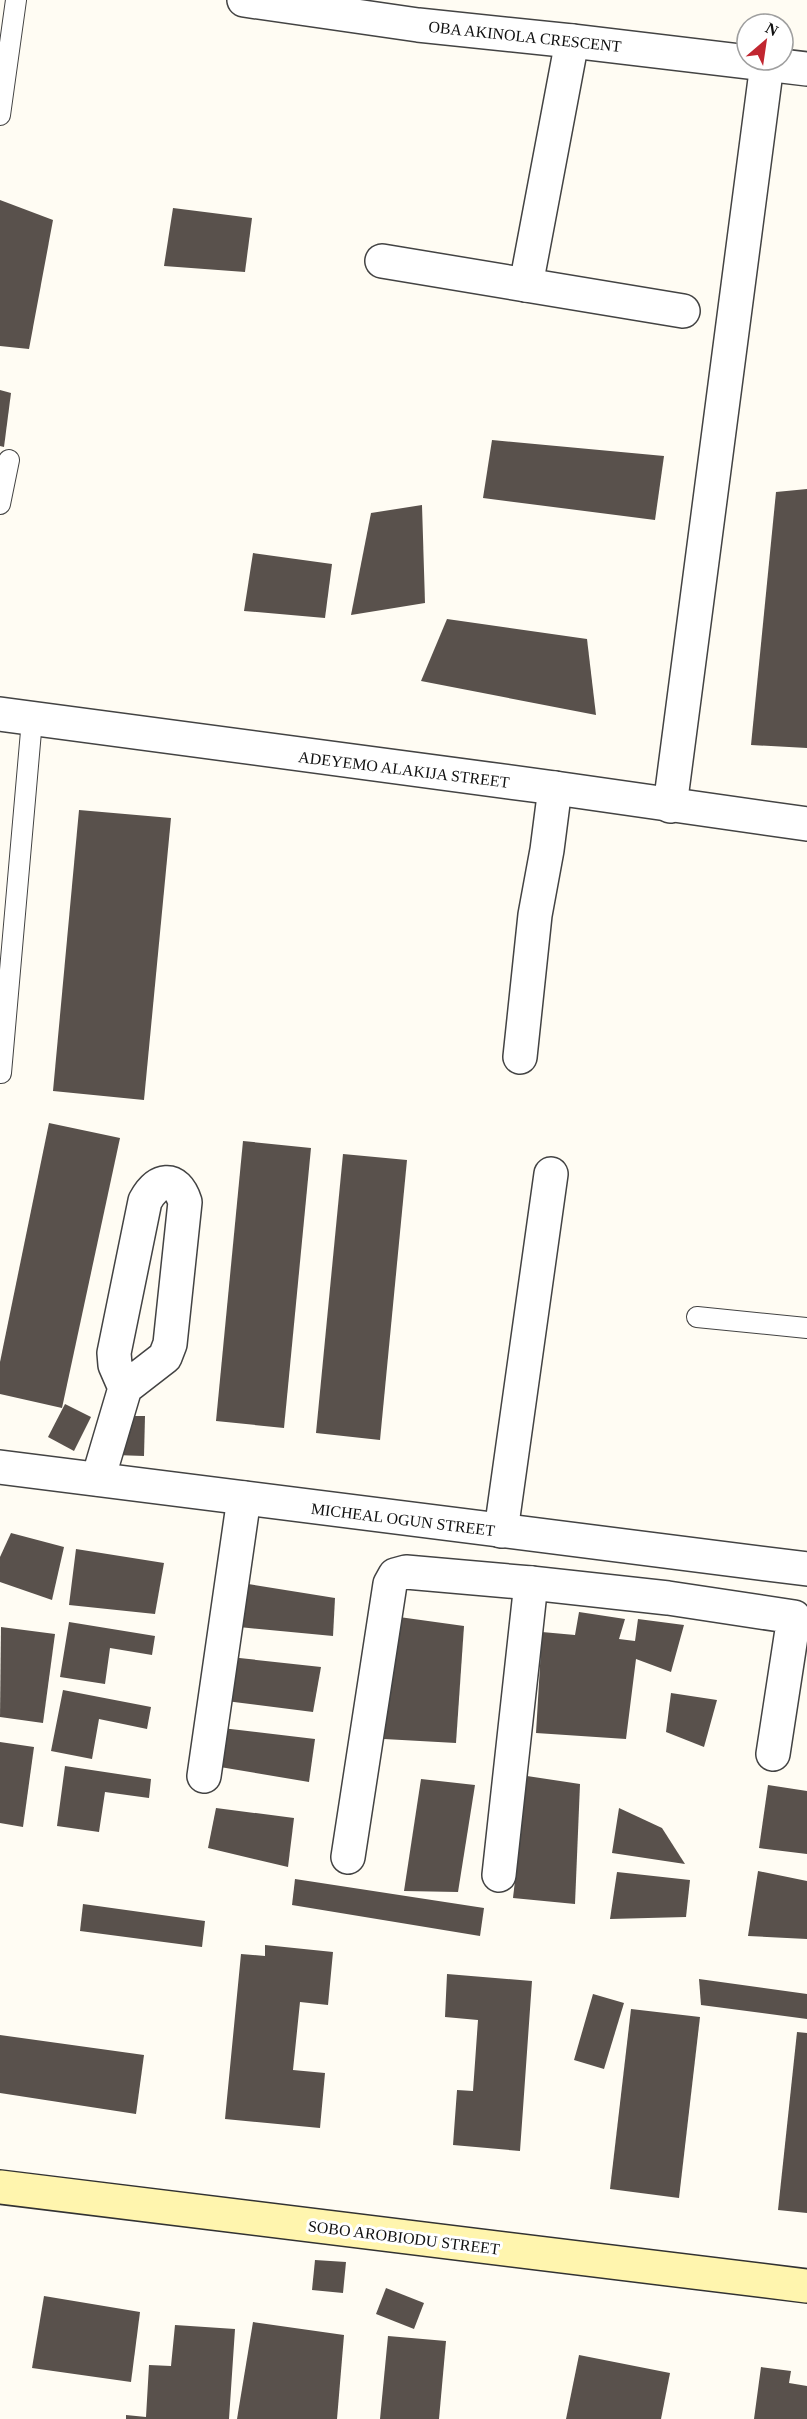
<svg xmlns="http://www.w3.org/2000/svg" width="807" height="2419" viewBox="0 0 807 2419" font-family="Georgia,serif">
	<style>
		.building { fill: #59514c }
		.lines { fill: none; stroke-linecap: round; stroke-linejoin: round }
		.lane-casing { stroke: #434343; stroke-width: 22 }
		.street-casing { stroke: #434343; stroke-width: 36 }
		.secondary-casing { stroke: #323232; stroke-width: 36 }
		.lane { stroke: #fff; stroke-width: 20 }
		.street { stroke: #fff; stroke-width: 33 }
		.secondary { stroke: #fff5ae; stroke-width: 33 }
		.labels { text-anchor: middle; stroke-width: 6; stroke-linejoin: round; paint-order: stroke }
		.street-label { font-size: 16px; fill: #101010; stroke: #fff }
	</style>
	<rect width="100%" height="100%" fill="#fffcf3"/>
	<g class="building">
		<path d="M 0,200 L 53,220 L 29,349 L 0,346 Z"/>
		<path d="M 173,208 L 252,218 L 245,272 L 164,266 Z"/>
		<path d="M 0,390 L 11,393 L 4,447 L 0,446 Z"/>
		<path d="M 492,440 L 664,456 L 655,520 L 483,498 Z"/>
		<path d="M 807,489 L 807,748 L 751,745 L 776,492 Z"/>
		<path d="M 422,505 L 425,603 L 351,615 L 371,513 Z"/>
		<path d="M 253,553 L 332,564 L 325,618 L 244,611 Z"/>
		<path d="M 447,619 L 587,639 L 596,715 L 421,681 Z"/>
		<path d="M 79,810 L 171,818 L 144,1100 L 53,1091 Z"/>
		<path d="M 49,1123 L 120,1138 L 62,1408 L 0,1394 L 0,1362 Z"/>
		<path d="M 243,1141 L 311,1148 L 284,1428 L 216,1421 Z"/>
		<path d="M 343,1154 L 407,1160 L 380,1440 L 316,1433 Z"/>
		<path d="M 65,1404 L 91,1417 L 74,1451 L 48,1437 Z"/>
		<path d="M 124,1416 L 145,1416 L 144,1456 L 115,1455 Z"/>
		<path d="M 11,1533 L 64,1547 L 52,1600 L 0,1582 L 0,1557 Z"/>
		<path d="M 76,1549 L 164,1563 L 155,1614 L 69,1605 Z"/>
		<path d="M 242,1583 L 335,1598 L 333,1636 L 239,1627 Z"/>
		<path d="M 579,1612 L 625,1619 L 619,1639 L 635,1641 L 638,1619 L 684,1625 L 671,1672 L 636,1659 L 626,1739 L 536,1733 L 542,1632 L 575,1635 Z"/>
		<path d="M 392,1616 L 464,1626 L 456,1743 L 384,1739 Z"/>
		<path d="M 69,1622 L 155,1636 L 152,1655 L 110,1648 L 105,1684 L 60,1677 Z"/>
		<path d="M 1,1627 L 55,1634 L 43,1723 L 0,1717 Z"/>
		<path d="M 230,1657 L 321,1667 L 313,1712 L 226,1701 Z"/>
		<path d="M 63,1690 L 151,1707 L 147,1729 L 99,1719 L 92,1759 L 51,1751 Z"/>
		<path d="M 671,1693 L 717,1700 L 704,1747 L 666,1732 Z"/>
		<path d="M 222,1728 L 315,1739 L 309,1782 L 220,1767 Z"/>
		<path d="M 0,1742 L 34,1747 L 23,1827 L 0,1823 Z"/>
		<path d="M 65,1766 L 151,1779 L 149,1798 L 105,1792 L 99,1832 L 57,1826 Z"/>
		<path d="M 527,1776 L 580,1784 L 575,1904 L 513,1898 Z"/>
		<path d="M 421,1779 L 475,1785 L 458,1892 L 404,1891 Z"/>
		<path d="M 768,1785 L 807,1791 L 807,1854 L 759,1848 Z"/>
		<path d="M 216,1808 L 294,1818 L 288,1867 L 208,1848 Z"/>
		<path d="M 619,1808 L 662,1828 L 685,1864 L 612,1853 Z"/>
		<path d="M 758,1871 L 807,1881 L 807,1939 L 748,1936 Z"/>
		<path d="M 617,1872 L 690,1880 L 686,1917 L 610,1919 Z"/>
		<path d="M 295,1879 L 484,1908 L 480,1936 L 292,1905 Z"/>
		<path d="M 83,1904 L 205,1921 L 202,1947 L 80,1931 Z"/>
		<path d="M 265,1945 L 333,1952 L 328,2005 L 300,2002 L 293,2070 L 325,2073 L 320,2128 L 225,2119 L 241,1954 L 265,1956 Z"/>
		<path d="M 447,1974 L 532,1981 L 520,2151 L 453,2145 L 457,2090 L 473,2091 L 478,2020 L 445,2017 Z"/>
		<path d="M 699,1979 L 807,1994 L 807,2019 L 701,2005 Z"/>
		<path d="M 593,1994 L 624,2003 L 604,2069 L 574,2060 Z"/>
		<path d="M 631,2009 L 700,2017 L 679,2198 L 610,2189 Z"/>
		<path d="M 797,2032 L 807,2033 L 807,2213 L 778,2210 Z"/>
		<path d="M 0,2035 L 144,2055 L 136,2114 L 0,2093 Z"/>
		<path d="M 315,2260 L 346,2262 L 343,2293 L 312,2290 Z"/>
		<path d="M 386,2288 L 424,2303 L 414,2329 L 376,2314 Z"/>
		<path d="M 44,2296 L 140,2312 L 131,2382 L 32,2368 Z"/>
		<path d="M 253,2322 L 344,2335 L 337,2419 L 237,2419 Z"/>
		<path d="M 175,2325 L 235,2329 L 229,2419 L 126,2419 L 126,2415 L 146,2417 L 149,2365 L 171,2366 Z"/>
		<path d="M 388,2336 L 446,2341 L 439,2419 L 380,2419 Z"/>
		<path d="M 579,2355 L 670,2373 L 661,2419 L 566,2419 Z"/>
		<path d="M 761,2367 L 791,2371 L 789,2383 L 807,2386 L 807,2419 L 754,2419 Z"/>
	</g>
	<g class="lines">
		<g class="lane-casing">
			<g id="lane">
				<path d="M 0,115 L 16,0"/>
				<path d="M 0,504 L 9,460"/>
				<path d="M 1,1073 L 32,720"/>
				<path d="M 697,1317 L 807,1328"/>
			</g>
		</g>
		<g class="street-casing">
			<g id="street">
				<path d="M 244,0 L 418,25 L 572,41 L 807,69"/>
				<path d="M 382,261 L 683,311"/>
				<path d="M 526,285 L 572,41"/>
				<path d="M 0,714 L 555,788 L 807,824"/>
				<path d="M 670,806 L 767,64"/>
				<path d="M 520,1057 L 535,915 L 547,850 L 555,788"/>
				<path d="M 0,1467 L 807,1569"/>
				<path d="M 98,1479 L 125,1388 L 165,1357 L 170,1344 L 185,1202 C 176,1174 157,1179 145,1201 L 114,1353 L 115,1365 L 125,1388"/>
				<path d="M 501,1531 L 551,1174"/>
				<path d="M 204,1776 L 244,1498"/>
				<path d="M 348,1857 L 390,1584 L 395,1575 L 406,1572 L 531,1583 L 668,1598 L 794,1617 L 773,1754"/>
				<path d="M 499,1875 L 531,1583"/>
			</g>
		</g>
		<g class="secondary-casing">
			<path id="secondary" d="M 0,2187 L 807,2286"/>
		</g>
		<use href="#lane" class="lane"/>
		<use href="#street" class="street"/>
		<use href="#secondary" class="secondary"/>
	</g>
	<g class="labels">
		<g class="street-label">
			<text transform="translate(525 36) rotate(6)" y="6">OBA AKINOLA CRESCENT</text>
			<text transform="translate(404 769) rotate(7)" y="6">ADEYEMO ALAKIJA STREET</text>
			<text transform="translate(403 1519) rotate(7)" y="6">MICHEAL OGUN STREET</text>
			<text transform="translate(404 2237) rotate(7)" y="6">SOBO AROBIODU STREET</text>
		</g>
	</g>
	<g transform="translate(765 42) rotate(29)"><circle r="28" fill="#ffffff" stroke="#9f9f9f" stroke-width="1.5"/>
	<path d="M0-4.5L10 22L0 15L-10 22Z" fill="#c12630"/>
	<text y="-9" font-size="16" font-weight="bold" text-anchor="middle" fill="#101010">N</text>
	</g>
</svg>
